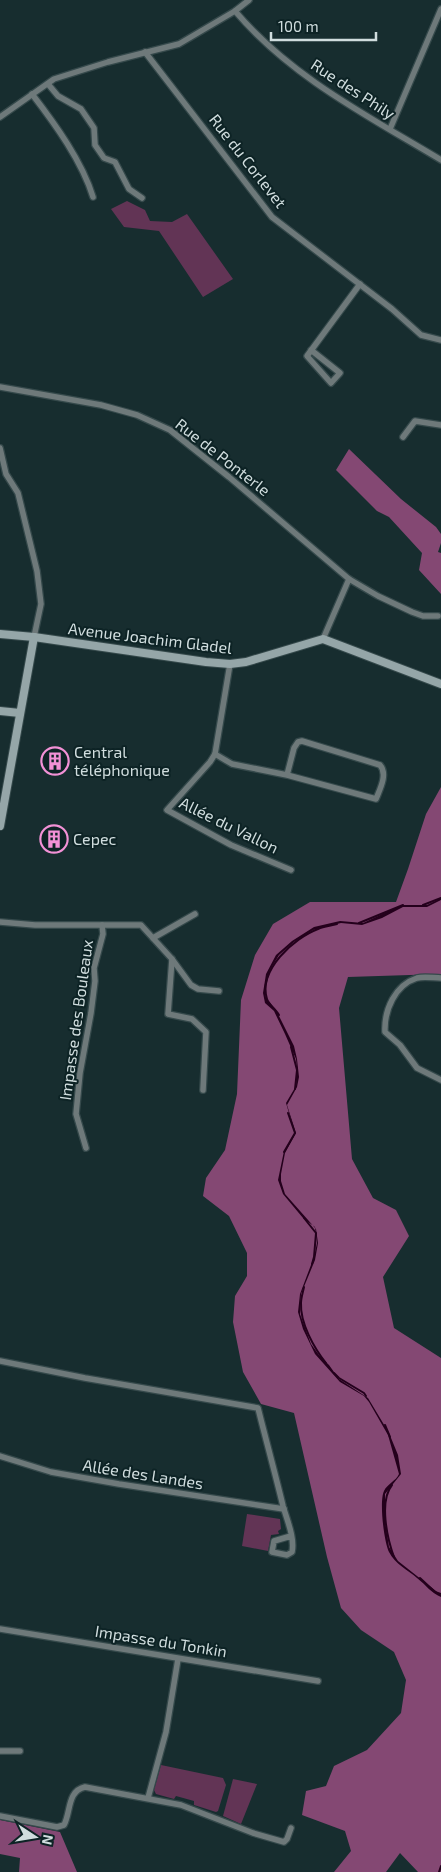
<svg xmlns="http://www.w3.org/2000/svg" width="441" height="1872" viewBox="0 0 441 1872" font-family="'Exo 2',sans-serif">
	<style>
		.green { fill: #623455 }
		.forest { fill: #844873 }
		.water { fill: #24001c }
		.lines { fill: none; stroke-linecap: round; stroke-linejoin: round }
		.stream { stroke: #24001c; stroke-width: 2 }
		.street-casing { stroke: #35494b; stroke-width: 8 }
		.secondary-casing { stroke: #35494b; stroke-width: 10 }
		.street { stroke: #6e797a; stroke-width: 5.5 }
		.secondary { stroke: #95a6a8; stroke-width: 8 }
		.labels { text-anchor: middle; stroke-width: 4; stroke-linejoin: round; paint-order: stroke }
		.street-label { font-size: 16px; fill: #d0ddde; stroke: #0d2325 }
		.poi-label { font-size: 16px; fill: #d0ddde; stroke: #0d2325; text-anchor: start }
	</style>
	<rect width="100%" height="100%" fill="#172d2f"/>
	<g class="green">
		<path d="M 127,201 L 145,210 L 150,221 L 172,222 L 187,214 L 233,279 L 203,297 L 159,231 L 124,227 L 111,209 Z"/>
		<path d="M 247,1514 L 280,1519 L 281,1529 L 278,1531 L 279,1534 L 271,1535 L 268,1551 L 242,1546 Z"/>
		<path d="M 161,1765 L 223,1778 L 226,1785 L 218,1811 L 216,1812 L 194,1805 L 194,1801 L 176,1796 L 174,1799 L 156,1794 L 154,1790 Z"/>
		<path d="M 233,1779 L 257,1784 L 241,1824 L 223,1816 Z"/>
	</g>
	<g class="forest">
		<path d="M 349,449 L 401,499 L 436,527 L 441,534 L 441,543 L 438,552 L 441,553 L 441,594 L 419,570 L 422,553 L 389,517 L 377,511 L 336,470 Z"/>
		<path d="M 441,787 L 441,974 L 348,977 L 339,1008 L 352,1159 L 373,1198 L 396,1210 L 409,1236 L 383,1277 L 394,1328 L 441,1358 L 441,1872 L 418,1872 L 400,1853 L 386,1872 L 334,1872 L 351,1851 L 345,1831 L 302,1815 L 306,1791 L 326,1786 L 334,1766 L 367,1750 L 401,1713 L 406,1680 L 394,1652 L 361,1630 L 341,1608 L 327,1557 L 294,1413 L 261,1404 L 243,1372 L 233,1322 L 235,1296 L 247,1276 L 247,1253 L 229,1216 L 203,1196 L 206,1178 L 225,1150 L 237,1094 L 241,1000 L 255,955 L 273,924 L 310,902 L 396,902 L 408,869 L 426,814 Z"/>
		<path d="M 0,1820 L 60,1832 L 77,1872 L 19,1872 L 20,1858 L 0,1854 Z"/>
	</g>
	<path class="water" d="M 441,898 L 441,900 L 427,907 L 403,907 L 382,918 L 362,925 L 341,923 L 313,930 L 294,942 L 279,955 L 270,970 L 265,990 L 266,998 L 276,1010 L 294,1046 L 297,1059 L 299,1077 L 297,1087 L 287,1105 L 296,1133 L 285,1153 L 281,1174 L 281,1181 L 285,1194 L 316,1229 L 318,1243 L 315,1260 L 301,1294 L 300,1314 L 311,1344 L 319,1355 L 329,1365 L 339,1379 L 368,1398 L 389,1433 L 398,1455 L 401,1474 L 385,1494 L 385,1521 L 389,1547 L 398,1561 L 441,1595 L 441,1597 C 431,1593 426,1585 417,1578 C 408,1570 395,1564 389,1552 C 384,1542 379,1501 384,1491 C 387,1484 396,1481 399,1474 L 388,1435 L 369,1402 L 364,1396 L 340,1382 L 315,1354 L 303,1329 L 298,1312 L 300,1294 L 314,1257 L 317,1243 L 315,1227 L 303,1218 L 283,1194 L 278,1180 L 284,1151 L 295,1133 L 286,1103 L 296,1086 L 297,1070 L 296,1059 L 285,1034 L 274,1011 L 265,1003 L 263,993 L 266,974 L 276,955 L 292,941 L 314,927 L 340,921 L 363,923 L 402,905 L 427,905 Z"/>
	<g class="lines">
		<g class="stream">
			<path d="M 423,905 L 441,898"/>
			<path d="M 359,923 L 403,905"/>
			<path d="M 279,1015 C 276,1009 269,1005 267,999 C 258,970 294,938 318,929 C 324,926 330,926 337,924"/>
			<path d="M 291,1047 L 297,1070 L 295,1089"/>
			<path d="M 284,1152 L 295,1133 L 288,1113"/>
			<path d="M 304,1218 L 316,1233 L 314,1257 L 312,1264"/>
			<path d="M 304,1287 C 303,1292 301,1298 301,1303 C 300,1323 314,1348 326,1363"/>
			<path d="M 334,1373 L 339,1378 L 364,1393 L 366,1396"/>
			<path d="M 385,1425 L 390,1437"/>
			<path d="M 392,1485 C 379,1501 387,1538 394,1557"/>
			<path d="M 420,1578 L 435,1592 L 441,1594"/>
			<path d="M 439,1872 L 441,1866"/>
		</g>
		<g class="street-casing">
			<g id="street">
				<path d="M 235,11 C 291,77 368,116 441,160"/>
				<path d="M 145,52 L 272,217 L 392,309 L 421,335 L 441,340"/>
				<path d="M 48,84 L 58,96 L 81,109 L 94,128 L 95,145 L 104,158 L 115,162 L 129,189 L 142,198"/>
				<path d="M 32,94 C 55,124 82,161 93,197"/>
				<path d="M 0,117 L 54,79 L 108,62 L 179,44 L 235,11 L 249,0"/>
				<path d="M 390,129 L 441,9"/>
				<path d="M 311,350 L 340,373 L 331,383 L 307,356 L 360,284"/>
				<path d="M 0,387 L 101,405 L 137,415 L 170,430 L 229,477 L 349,579 L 378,596 L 412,612 L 423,616 L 438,616"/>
				<path d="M 403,437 L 415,421 L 441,425"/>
				<path d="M 0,448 L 6,474 L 18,493 L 37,571 L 41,604 L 34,637"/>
				<path d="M 323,639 L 349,579"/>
				<path d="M 230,664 L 215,754 L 210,762 L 167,810 L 231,845 L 291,870"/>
				<path d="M 215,754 L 232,764 L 287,775 L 376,799 C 380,789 388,774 380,765 L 302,741 L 298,742 L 294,748 L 287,775"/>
				<path d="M 0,922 L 35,925 L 141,925 L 172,959 L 191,985 L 198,989 L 219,991"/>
				<path d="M 153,938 L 195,914"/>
				<path d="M 172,959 L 168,1014 L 192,1019 L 206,1032 L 203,1090"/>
				<path d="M 441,978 C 434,978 424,976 417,978 C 395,985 384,1010 385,1032 L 400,1045 L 417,1068 L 441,1080"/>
				<path d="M 86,1148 L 76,1114 L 80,1073 L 91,1013 L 95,981 L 94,968 L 103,934 L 102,925"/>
				<path d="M 0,1361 L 85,1378 L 258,1408 C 266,1440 275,1473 283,1506 C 287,1520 295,1538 292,1552 L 287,1555 L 272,1552 L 274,1541 L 291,1536"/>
				<path d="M 0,1456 L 51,1472 L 119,1484 L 284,1509"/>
				<path d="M 0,1629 L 318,1681"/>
				<path d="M 0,1751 L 20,1751"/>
				<path d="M 148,1798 L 166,1732 L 178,1659"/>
				<path d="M 0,1816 L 57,1827 L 64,1825 C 71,1812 67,1791 85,1787 L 181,1805 L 253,1833 L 284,1842 L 287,1839 L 291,1828"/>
			</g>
		</g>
		<g class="secondary-casing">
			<g id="secondary">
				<path d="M 0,634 L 34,637 L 206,662 L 230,664 L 246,662 L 323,639 L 441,684"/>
				<path d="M 0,711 L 20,713"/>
				<path d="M 0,826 L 34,637"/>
			</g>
		</g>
		<use href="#street" class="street"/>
		<use href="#secondary" class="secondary"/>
	</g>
	<defs>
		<g id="building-ring" transform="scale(1.4375)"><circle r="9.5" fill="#0d2325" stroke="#f291d6" stroke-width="1.5"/><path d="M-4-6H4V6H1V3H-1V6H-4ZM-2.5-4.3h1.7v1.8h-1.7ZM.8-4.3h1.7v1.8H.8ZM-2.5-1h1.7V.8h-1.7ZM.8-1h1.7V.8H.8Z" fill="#f291d6"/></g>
	</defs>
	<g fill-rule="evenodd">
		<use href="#building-ring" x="55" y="761"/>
		<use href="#building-ring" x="54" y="839"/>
	</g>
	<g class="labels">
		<g class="street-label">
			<text transform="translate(353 89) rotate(33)" y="6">Rue des Phily</text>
			<text transform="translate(248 161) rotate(52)" y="6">Rue du Corlevet</text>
			<text transform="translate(223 457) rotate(38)" y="6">Rue de Ponterle</text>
			<text transform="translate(150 638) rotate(7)" y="6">Avenue Joachim Gladel</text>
			<text transform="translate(229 825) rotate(26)" y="6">Allée du Vallon</text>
			<text transform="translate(76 1020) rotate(-82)" y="6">Impasse des Bouleaux</text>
			<text transform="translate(143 1474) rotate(9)" y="6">Allée des Landes</text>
			<text transform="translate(161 1641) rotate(9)" y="6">Impasse du Tonkin</text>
		</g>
		<g class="poi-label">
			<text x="74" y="758">Central<tspan x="74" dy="18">téléphonique</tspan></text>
			<text x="73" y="845">Cepec</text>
		</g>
	</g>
	<g transform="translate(35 1837) rotate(102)" stroke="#0d2325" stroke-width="4" paint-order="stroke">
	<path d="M0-4L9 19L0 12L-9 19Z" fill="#d0ddde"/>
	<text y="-8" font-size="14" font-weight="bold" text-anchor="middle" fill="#d0ddde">N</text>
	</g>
	<path d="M271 32v8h105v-8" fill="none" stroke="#d0ddde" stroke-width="2.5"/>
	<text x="278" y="32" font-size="15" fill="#d0ddde" stroke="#0d2325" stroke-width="4" paint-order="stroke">100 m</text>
</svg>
